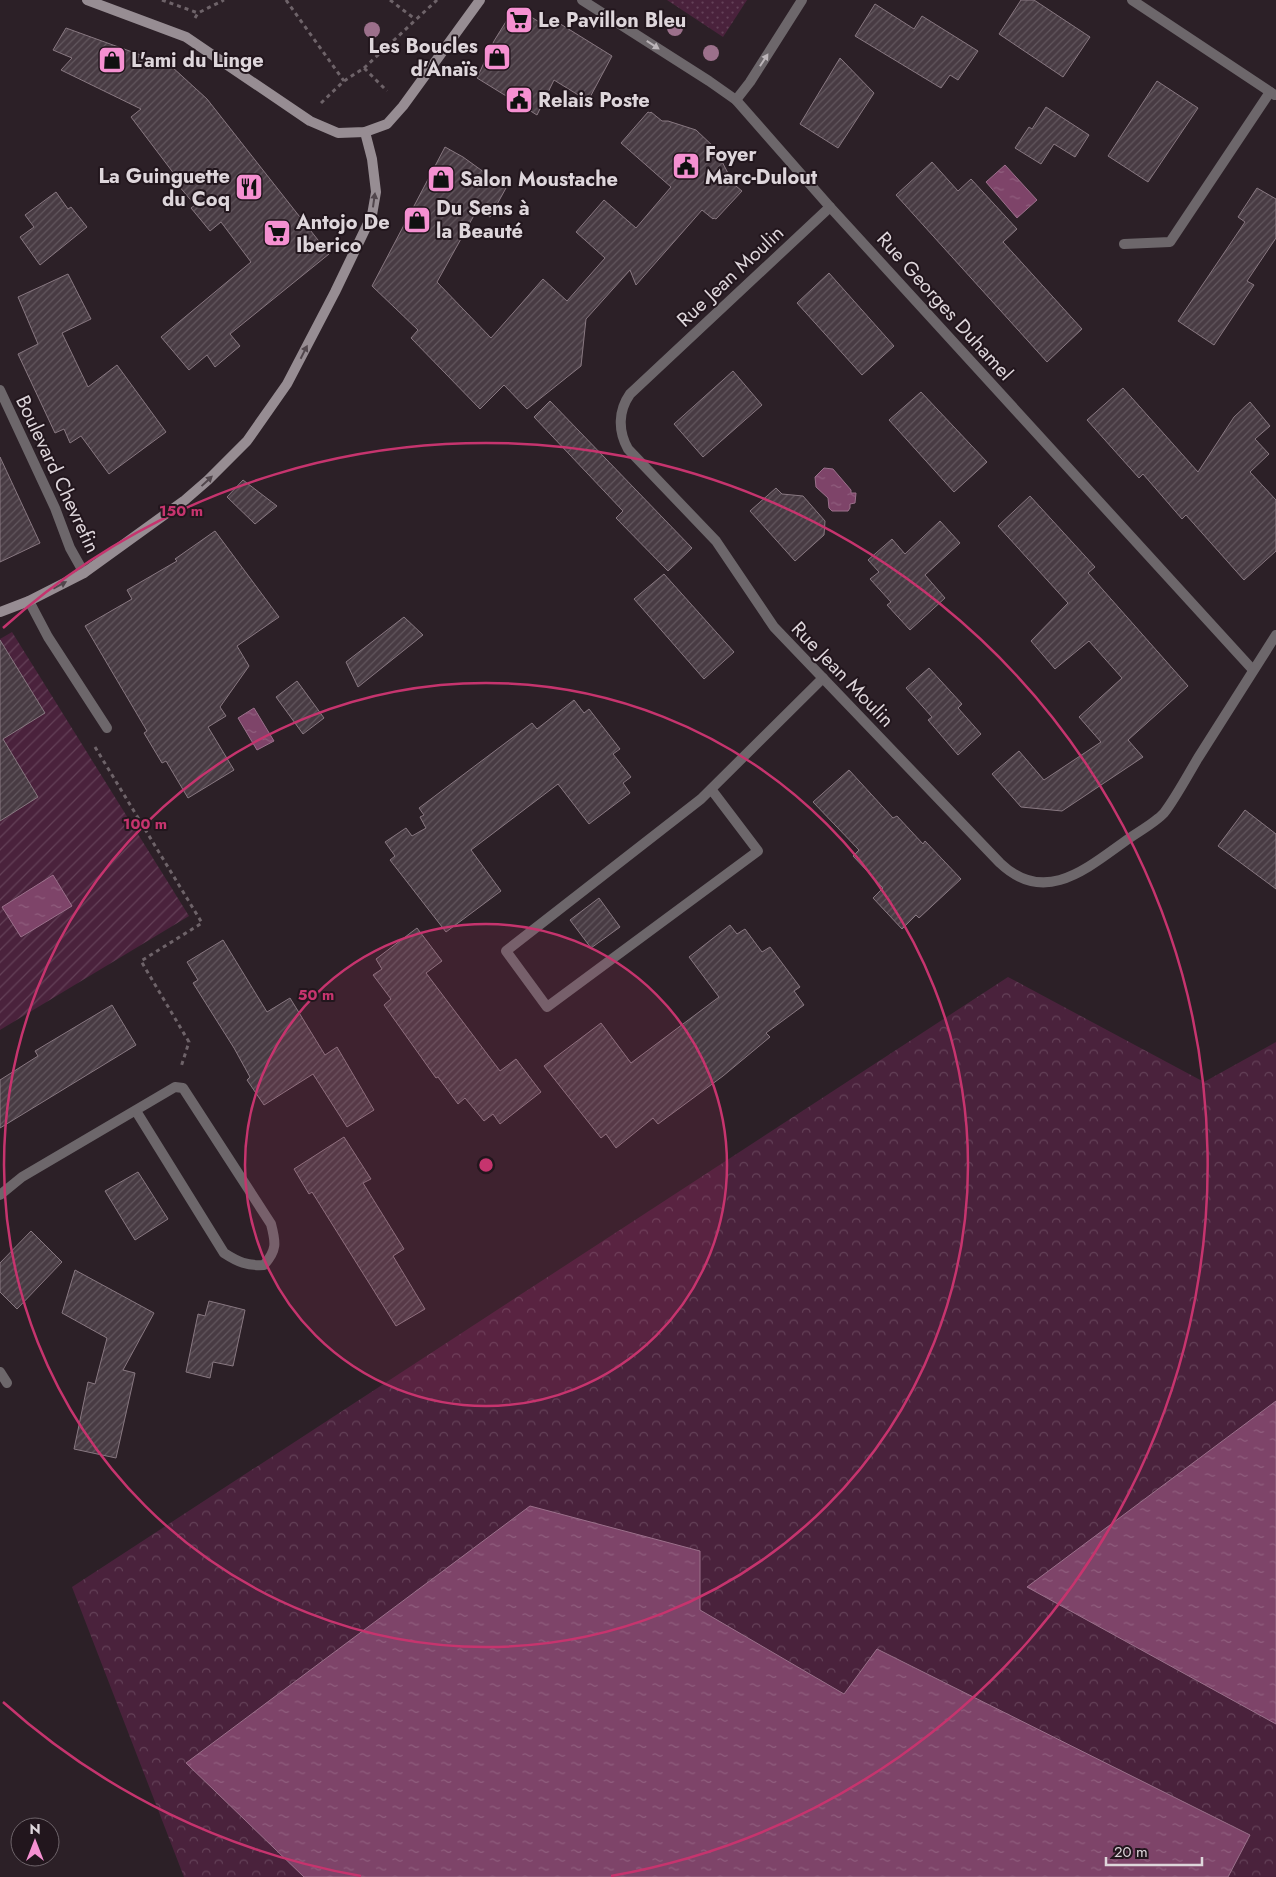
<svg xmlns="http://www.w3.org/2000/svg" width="1276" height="1877" viewBox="0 0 1276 1877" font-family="Jost,sans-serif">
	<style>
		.forest { fill: url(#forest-crowns) }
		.park { fill: url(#park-dots) }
		.garden { fill: url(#garden-furrows) }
		.water { fill: url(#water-ripples); stroke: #9b708b }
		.building { fill: url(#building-hatch); stroke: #887881 }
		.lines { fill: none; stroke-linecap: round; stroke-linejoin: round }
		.path { stroke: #6e6369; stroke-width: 3; stroke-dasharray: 4 4; stroke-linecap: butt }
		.lane { stroke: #6d676b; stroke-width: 10 }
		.street { stroke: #6d676b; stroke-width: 10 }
		.secondary { stroke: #978d93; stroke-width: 10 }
		.tree { fill: #9c708b }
		.oneway { fill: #bcb5b9 }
		.oneway2 { fill: #51464c }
		.ring { fill: none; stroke: #c6346e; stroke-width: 2.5 }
		.labels { text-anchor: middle; stroke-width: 4; stroke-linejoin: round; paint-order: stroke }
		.poi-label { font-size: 20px; font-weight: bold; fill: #ded6db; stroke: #22161d; text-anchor: start }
		.street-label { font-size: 20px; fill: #ded6db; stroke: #22161d }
		.centre { fill: #c6346e; stroke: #22161d; stroke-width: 2.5 }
		.ring-label { font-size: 15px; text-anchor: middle; font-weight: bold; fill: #c6346e; stroke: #22161d; stroke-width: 4; stroke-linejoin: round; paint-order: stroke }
	</style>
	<defs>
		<pattern id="forest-crowns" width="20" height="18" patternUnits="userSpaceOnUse" patternTransform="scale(1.25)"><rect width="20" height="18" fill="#4a223c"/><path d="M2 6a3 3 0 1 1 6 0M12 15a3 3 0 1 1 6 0" fill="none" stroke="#644158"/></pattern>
		<pattern id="park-dots" width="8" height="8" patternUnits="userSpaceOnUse" patternTransform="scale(1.25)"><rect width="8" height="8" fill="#4a223c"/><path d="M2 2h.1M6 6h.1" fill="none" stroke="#644158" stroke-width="1.8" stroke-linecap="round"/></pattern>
		<pattern id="garden-furrows" width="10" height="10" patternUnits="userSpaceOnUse" patternTransform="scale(1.25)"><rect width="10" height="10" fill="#4a223c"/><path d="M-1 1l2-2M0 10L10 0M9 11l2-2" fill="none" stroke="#644158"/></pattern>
		<pattern id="water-ripples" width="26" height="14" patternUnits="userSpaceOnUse" patternTransform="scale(1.25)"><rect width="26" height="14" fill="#7e4469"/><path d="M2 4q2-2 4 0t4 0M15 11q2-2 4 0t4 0" fill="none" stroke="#905e7e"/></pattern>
		<pattern id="building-hatch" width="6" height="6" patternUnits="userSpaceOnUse" patternTransform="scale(1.25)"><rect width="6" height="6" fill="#483b43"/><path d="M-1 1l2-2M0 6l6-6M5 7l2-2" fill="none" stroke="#62575e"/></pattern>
	</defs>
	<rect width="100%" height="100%" fill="#2c2027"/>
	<path class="forest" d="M 1008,977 L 1204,1082 L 1276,1042 L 1276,1401 L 1028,1587 L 1276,1724 L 1276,1877 L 1228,1877 L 1250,1835 L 877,1649 L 844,1694 L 700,1610 L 187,1763 L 304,1877 L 184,1877 L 72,1587 Z"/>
	<path class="park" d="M 667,0 L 747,0 L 723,37 Z"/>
	<path class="garden" d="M 12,632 L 189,916 L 0,1030 L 0,639 Z"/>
	<g class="water">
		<path d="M 1005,165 L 1037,200 L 1017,218 L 986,182 Z"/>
		<path d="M 824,468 L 833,469 L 851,490 L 851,493 L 856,493 L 855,503 L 850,504 L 850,508 L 848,511 L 832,511 L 829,508 L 828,498 L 816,487 L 815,477 Z"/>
		<path d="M 254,708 L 274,741 L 257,750 L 238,718 Z"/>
		<path d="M 53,875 L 72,906 L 21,937 L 2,907 Z"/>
		<path d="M 1276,1401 L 1276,1724 L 1027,1587 Z"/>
		<path d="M 530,1506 L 700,1551 L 700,1610 L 844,1694 L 877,1649 L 1250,1835 L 1228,1877 L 304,1877 L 186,1763 Z"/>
	</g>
	<g class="building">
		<path d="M 1021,0 L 1034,0 L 1090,37 L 1063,77 L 999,34 Z"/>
		<path d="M 875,4 L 914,29 L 922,16 L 978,51 L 958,80 L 950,75 L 941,88 L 855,36 Z"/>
		<path d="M 515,7 L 549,28 L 554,20 L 612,56 L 588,101 L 554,80 L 537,115 L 477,78 L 494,41 Z"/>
		<path d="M 66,28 L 171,66 L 207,99 L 329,254 L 230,334 L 240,346 L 215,367 L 207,355 L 189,370 L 161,337 L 251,262 L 221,222 L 210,231 L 191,208 L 195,205 L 178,185 L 181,183 L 131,117 L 141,109 L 61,70 L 72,58 L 53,50 Z"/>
		<path d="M 840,58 L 874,93 L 838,148 L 800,124 Z"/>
		<path d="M 1157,81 L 1198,108 L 1148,182 L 1108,156 Z"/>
		<path d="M 1046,107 L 1089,135 L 1075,157 L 1054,144 L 1041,164 L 1015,148 L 1029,127 L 1032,129 Z"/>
		<path d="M 648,112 L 650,113 L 651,112 L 662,121 L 668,121 L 696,130 L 715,148 L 731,179 L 730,181 L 742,191 L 716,219 L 714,218 L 713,219 L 702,210 L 636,285 L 630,270 L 586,319 L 581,366 L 527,409 L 504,385 L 480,409 L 411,338 L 418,330 L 372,286 L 445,147 L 463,157 L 506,188 L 490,217 L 477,210 L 437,282 L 491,338 L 543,279 L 567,301 L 605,258 L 576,232 L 604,200 L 636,228 L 671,187 L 621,143 Z"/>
		<path d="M 932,162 L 958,191 L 971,179 L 1017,229 L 1003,242 L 1082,329 L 1047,362 L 896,195 Z"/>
		<path d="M 1257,188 L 1276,199 L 1276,238 L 1247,281 L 1254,285 L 1214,345 L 1178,321 L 1245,222 L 1238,217 Z"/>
		<path d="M 56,192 L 68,209 L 71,207 L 87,227 L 40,265 L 20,237 L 34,227 L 25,215 Z"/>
		<path d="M 829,273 L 894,346 L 862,375 L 797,303 Z"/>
		<path d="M 68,274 L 91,319 L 62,333 L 88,387 L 117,365 L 166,432 L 109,474 L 81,436 L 70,443 L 64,429 L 55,433 L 18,354 L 38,344 L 18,297 Z"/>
		<path d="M 733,371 L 762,405 L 703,457 L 674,424 Z"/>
		<path d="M 1123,388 L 1198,472 L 1234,417 L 1250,402 L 1270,426 L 1255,439 L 1269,454 L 1250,472 L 1276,500 L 1276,551 L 1244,580 L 1186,515 L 1182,519 L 1143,474 L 1139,478 L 1087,420 Z"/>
		<path d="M 921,392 L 987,462 L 954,492 L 889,420 Z"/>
		<path d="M 550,401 L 692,548 L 668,571 L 616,518 L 623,511 L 534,417 Z"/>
		<path d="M 0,457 L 40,543 L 0,562 Z"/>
		<path d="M 243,480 L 277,506 L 255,524 L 227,497 Z"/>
		<path d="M 776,488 L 782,494 L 803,496 L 825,521 L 824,535 L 795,561 L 750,511 Z"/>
		<path d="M 1030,496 L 1095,567 L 1088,573 L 1188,686 L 1128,740 L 1143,757 L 1062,811 L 1021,807 L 992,774 L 1019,751 L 1044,780 L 1101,742 L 1079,717 L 1122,678 L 1089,641 L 1055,669 L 1031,641 L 1068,603 L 998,526 Z"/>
		<path d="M 940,521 L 960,543 L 925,575 L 945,598 L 910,630 L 887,605 L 891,602 L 870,579 L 879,572 L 868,560 L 892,539 L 905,554 Z"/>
		<path d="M 215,531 L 279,617 L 237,646 L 249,666 L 220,707 L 226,716 L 208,727 L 234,770 L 188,798 L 166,761 L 162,763 L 144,733 L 147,731 L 85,626 L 132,599 L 127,590 L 177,561 L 175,559 Z"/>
		<path d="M 664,574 L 734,652 L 704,679 L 634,599 Z"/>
		<path d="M 404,617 L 423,635 L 358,687 L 346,662 Z"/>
		<path d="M 0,640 L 45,713 L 3,739 L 38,797 L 0,821 Z"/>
		<path d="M 929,668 L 962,704 L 958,708 L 981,734 L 958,755 L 928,720 L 932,717 L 906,688 Z"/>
		<path d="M 297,681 L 324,718 L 303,734 L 276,697 Z"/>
		<path d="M 574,700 L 584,713 L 589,709 L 620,749 L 613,754 L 631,777 L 623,783 L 630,793 L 589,824 L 558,784 L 471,850 L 501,891 L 446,932 L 390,860 L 395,856 L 385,842 L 406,828 L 412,836 L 426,828 L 420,817 L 424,815 L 419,808 L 532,723 L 537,729 Z"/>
		<path d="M 849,770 L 893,818 L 897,816 L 923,844 L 925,841 L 961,879 L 919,918 L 916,915 L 902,929 L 873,898 L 883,888 L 853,856 L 859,850 L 813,802 Z"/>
		<path d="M 1245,810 L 1276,834 L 1276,889 L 1218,846 Z"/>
		<path d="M 599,898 L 620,927 L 591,948 L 570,920 Z"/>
		<path d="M 730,925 L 737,934 L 745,929 L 762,952 L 770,947 L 800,987 L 794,991 L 804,1005 L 766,1033 L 770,1037 L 723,1076 L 658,1124 L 653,1118 L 616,1148 L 606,1134 L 601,1138 L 544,1066 L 601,1023 L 631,1063 L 719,997 L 689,957 Z"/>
		<path d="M 417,928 L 442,961 L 426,973 L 500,1071 L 516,1059 L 541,1092 L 500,1124 L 493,1114 L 484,1121 L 465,1098 L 458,1104 L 438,1077 L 436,1078 L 384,1005 L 391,999 L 373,975 L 382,969 L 376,959 Z"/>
		<path d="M 223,940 L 267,1012 L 290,998 L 325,1055 L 337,1047 L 374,1110 L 347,1127 L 313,1074 L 264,1105 L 247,1080 L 250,1077 L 234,1048 L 193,983 L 198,980 L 187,962 Z"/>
		<path d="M 112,1005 L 136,1045 L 0,1128 L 0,1080 L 38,1056 L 35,1051 Z"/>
		<path d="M 344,1137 L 371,1179 L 363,1183 L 404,1249 L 393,1256 L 425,1309 L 396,1326 L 312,1192 L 309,1194 L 294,1169 Z"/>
		<path d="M 138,1172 L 168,1219 L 135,1240 L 105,1191 Z"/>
		<path d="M 31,1231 L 62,1262 L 17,1309 L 0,1292 L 0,1263 Z"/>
		<path d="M 75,1270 L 154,1313 L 123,1370 L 135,1373 L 116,1458 L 74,1449 L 88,1382 L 95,1384 L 107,1338 L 62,1313 Z"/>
		<path d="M 209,1301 L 245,1310 L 233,1366 L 213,1362 L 210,1378 L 186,1372 L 198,1314 L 205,1316 Z"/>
	</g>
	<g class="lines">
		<g class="path">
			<path d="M 162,0 L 198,13"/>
			<path d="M 286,0 L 344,81"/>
			<path d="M 390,0 L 415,19"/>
			<path d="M 195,18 L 198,13 L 224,0"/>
			<path d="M 364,68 L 437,0"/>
			<path d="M 321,103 L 344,81 L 364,68 L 387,91"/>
			<path d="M 95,747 L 202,923 L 141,961 L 189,1042 L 181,1067"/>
		</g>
		<path class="lane" d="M 711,789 L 758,851 L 547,1007 L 506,951 L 701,799 L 823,678"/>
		<g class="street">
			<path d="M 582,0 L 709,81 L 736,100 L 830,207 L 1253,670"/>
			<path d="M 1132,0 L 1275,95"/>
			<path d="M 736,100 L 750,82 L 802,0"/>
			<path d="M 830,207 L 630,394 C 618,411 618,431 628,449 L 716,541 L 774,627 L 1000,863 C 1044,905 1085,870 1124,842 C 1136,833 1155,823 1164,813 C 1175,799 1189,773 1198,758 C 1224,717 1250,676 1276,635"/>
			<path d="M 1124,244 L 1170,242 L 1270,92"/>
			<path d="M 0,390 L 55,508 L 70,548 L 84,573"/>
			<path d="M 29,601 L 48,637 L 107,728"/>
			<path d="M 0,1195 L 22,1177 L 175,1087 L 183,1088 L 271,1224 C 276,1243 277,1250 264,1265 C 247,1266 238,1262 224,1253 L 136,1111"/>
			<path d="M 0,1372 L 7,1383"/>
		</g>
		<g class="secondary">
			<path d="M 87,0 L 186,37 L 310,121 L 338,133 L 365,132 L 387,124 L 403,106 L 480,0"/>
			<path d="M 0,612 L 29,601 L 84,573 L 185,500 L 208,480 L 247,441 L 287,384 L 335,292 L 372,215 L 376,192 L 372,159 L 365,132"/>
		</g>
	</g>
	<g class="tree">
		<circle cx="675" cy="28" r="8"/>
		<circle cx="372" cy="30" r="8"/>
		<circle cx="711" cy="53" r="8"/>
	</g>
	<defs><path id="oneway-solid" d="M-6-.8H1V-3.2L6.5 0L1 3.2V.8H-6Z" transform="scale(1.25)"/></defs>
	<g class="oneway">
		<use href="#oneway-solid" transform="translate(653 45) rotate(33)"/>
		<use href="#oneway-solid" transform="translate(764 60) rotate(-57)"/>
	</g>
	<g class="oneway2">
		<use href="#oneway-solid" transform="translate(374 200) rotate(-82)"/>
		<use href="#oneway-solid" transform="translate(304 352) rotate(-63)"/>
		<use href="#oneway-solid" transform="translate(207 481) rotate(-43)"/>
		<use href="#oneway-solid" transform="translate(60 585) rotate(-28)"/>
	</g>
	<circle cx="486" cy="1165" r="241" fill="#c6346e" fill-opacity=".12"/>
	<g class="ring">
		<circle cx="486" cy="1165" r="241"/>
		<circle cx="486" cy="1165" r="482"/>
		<path d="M361 1876A722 722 0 0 1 3 1702M3 628A722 722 0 1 1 611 1876"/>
	</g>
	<defs>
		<g id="supermarket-square" transform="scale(1.4375)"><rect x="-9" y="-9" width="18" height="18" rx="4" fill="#f590d1" stroke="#22161d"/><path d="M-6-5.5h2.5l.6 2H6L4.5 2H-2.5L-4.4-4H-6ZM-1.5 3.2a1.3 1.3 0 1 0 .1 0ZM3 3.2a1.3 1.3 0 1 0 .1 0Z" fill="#111"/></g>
		<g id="shop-square" transform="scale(1.4375)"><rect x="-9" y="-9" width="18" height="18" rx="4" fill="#f590d1" stroke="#22161d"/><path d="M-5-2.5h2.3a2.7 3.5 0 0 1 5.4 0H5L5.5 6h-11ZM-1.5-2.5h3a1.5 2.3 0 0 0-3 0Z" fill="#111"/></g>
		<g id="civic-square" transform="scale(1.4375)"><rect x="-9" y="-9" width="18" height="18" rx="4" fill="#f590d1" stroke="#22161d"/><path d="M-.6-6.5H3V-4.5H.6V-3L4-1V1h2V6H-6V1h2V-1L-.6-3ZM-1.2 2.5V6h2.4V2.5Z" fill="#111"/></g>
		<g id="restaurant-square" transform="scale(1.4375)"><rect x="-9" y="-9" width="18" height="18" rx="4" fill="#f590d1" stroke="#22161d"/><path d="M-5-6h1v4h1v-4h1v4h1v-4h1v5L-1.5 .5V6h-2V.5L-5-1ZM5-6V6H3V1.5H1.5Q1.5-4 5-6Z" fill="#111"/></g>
	</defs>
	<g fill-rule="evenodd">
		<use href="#supermarket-square" x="519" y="20"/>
		<use href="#shop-square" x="497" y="57"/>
		<use href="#shop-square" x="112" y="60"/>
		<use href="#civic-square" x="519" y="100"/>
		<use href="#civic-square" x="686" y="166"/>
		<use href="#shop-square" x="441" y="179"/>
		<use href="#restaurant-square" x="249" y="187"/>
		<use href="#shop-square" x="417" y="220"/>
		<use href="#supermarket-square" x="277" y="233"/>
	</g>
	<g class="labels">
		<g class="poi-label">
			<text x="538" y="27">Le Pavillon Bleu</text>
			<text x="478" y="53" text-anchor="end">Les Boucles<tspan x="478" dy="23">d’Anaïs</tspan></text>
			<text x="131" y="67">L'ami du Linge</text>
			<text x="538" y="107">Relais Poste</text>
			<text x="705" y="161">Foyer<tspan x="705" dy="23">Marc-Dulout</tspan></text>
			<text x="230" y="183" text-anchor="end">La Guinguette<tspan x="230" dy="23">du Coq</tspan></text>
			<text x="460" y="186">Salon Moustache</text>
			<text x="436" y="215">Du Sens à<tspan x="436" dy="23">la Beauté</tspan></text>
			<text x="296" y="229">Antojo De<tspan x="296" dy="23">Iberico</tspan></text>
		</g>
		<g class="street-label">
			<text transform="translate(730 276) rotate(-43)" y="7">Rue Jean Moulin</text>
			<text transform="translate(945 306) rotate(48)" y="7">Rue Georges Duhamel</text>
			<text transform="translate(58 474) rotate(65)" y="7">Boulevard Chevrefin</text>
			<text transform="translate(843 674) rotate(46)" y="7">Rue Jean Moulin</text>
		</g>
	</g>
	<circle cx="486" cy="1165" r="8" class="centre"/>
	<g class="ring-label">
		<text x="181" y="516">150 m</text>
		<text x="145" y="829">100 m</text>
		<text x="316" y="1000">50 m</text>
	</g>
	<g transform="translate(35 1842)"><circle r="24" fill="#22161d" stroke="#6d6369"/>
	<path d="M0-4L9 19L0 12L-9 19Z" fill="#f590d1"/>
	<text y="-8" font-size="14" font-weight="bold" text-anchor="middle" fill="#ded6db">N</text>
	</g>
	<path d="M1106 1857v8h96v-8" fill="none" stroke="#ded6db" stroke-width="2.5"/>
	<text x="1114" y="1857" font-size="15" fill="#ded6db" stroke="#22161d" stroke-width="4" paint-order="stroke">20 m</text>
</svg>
